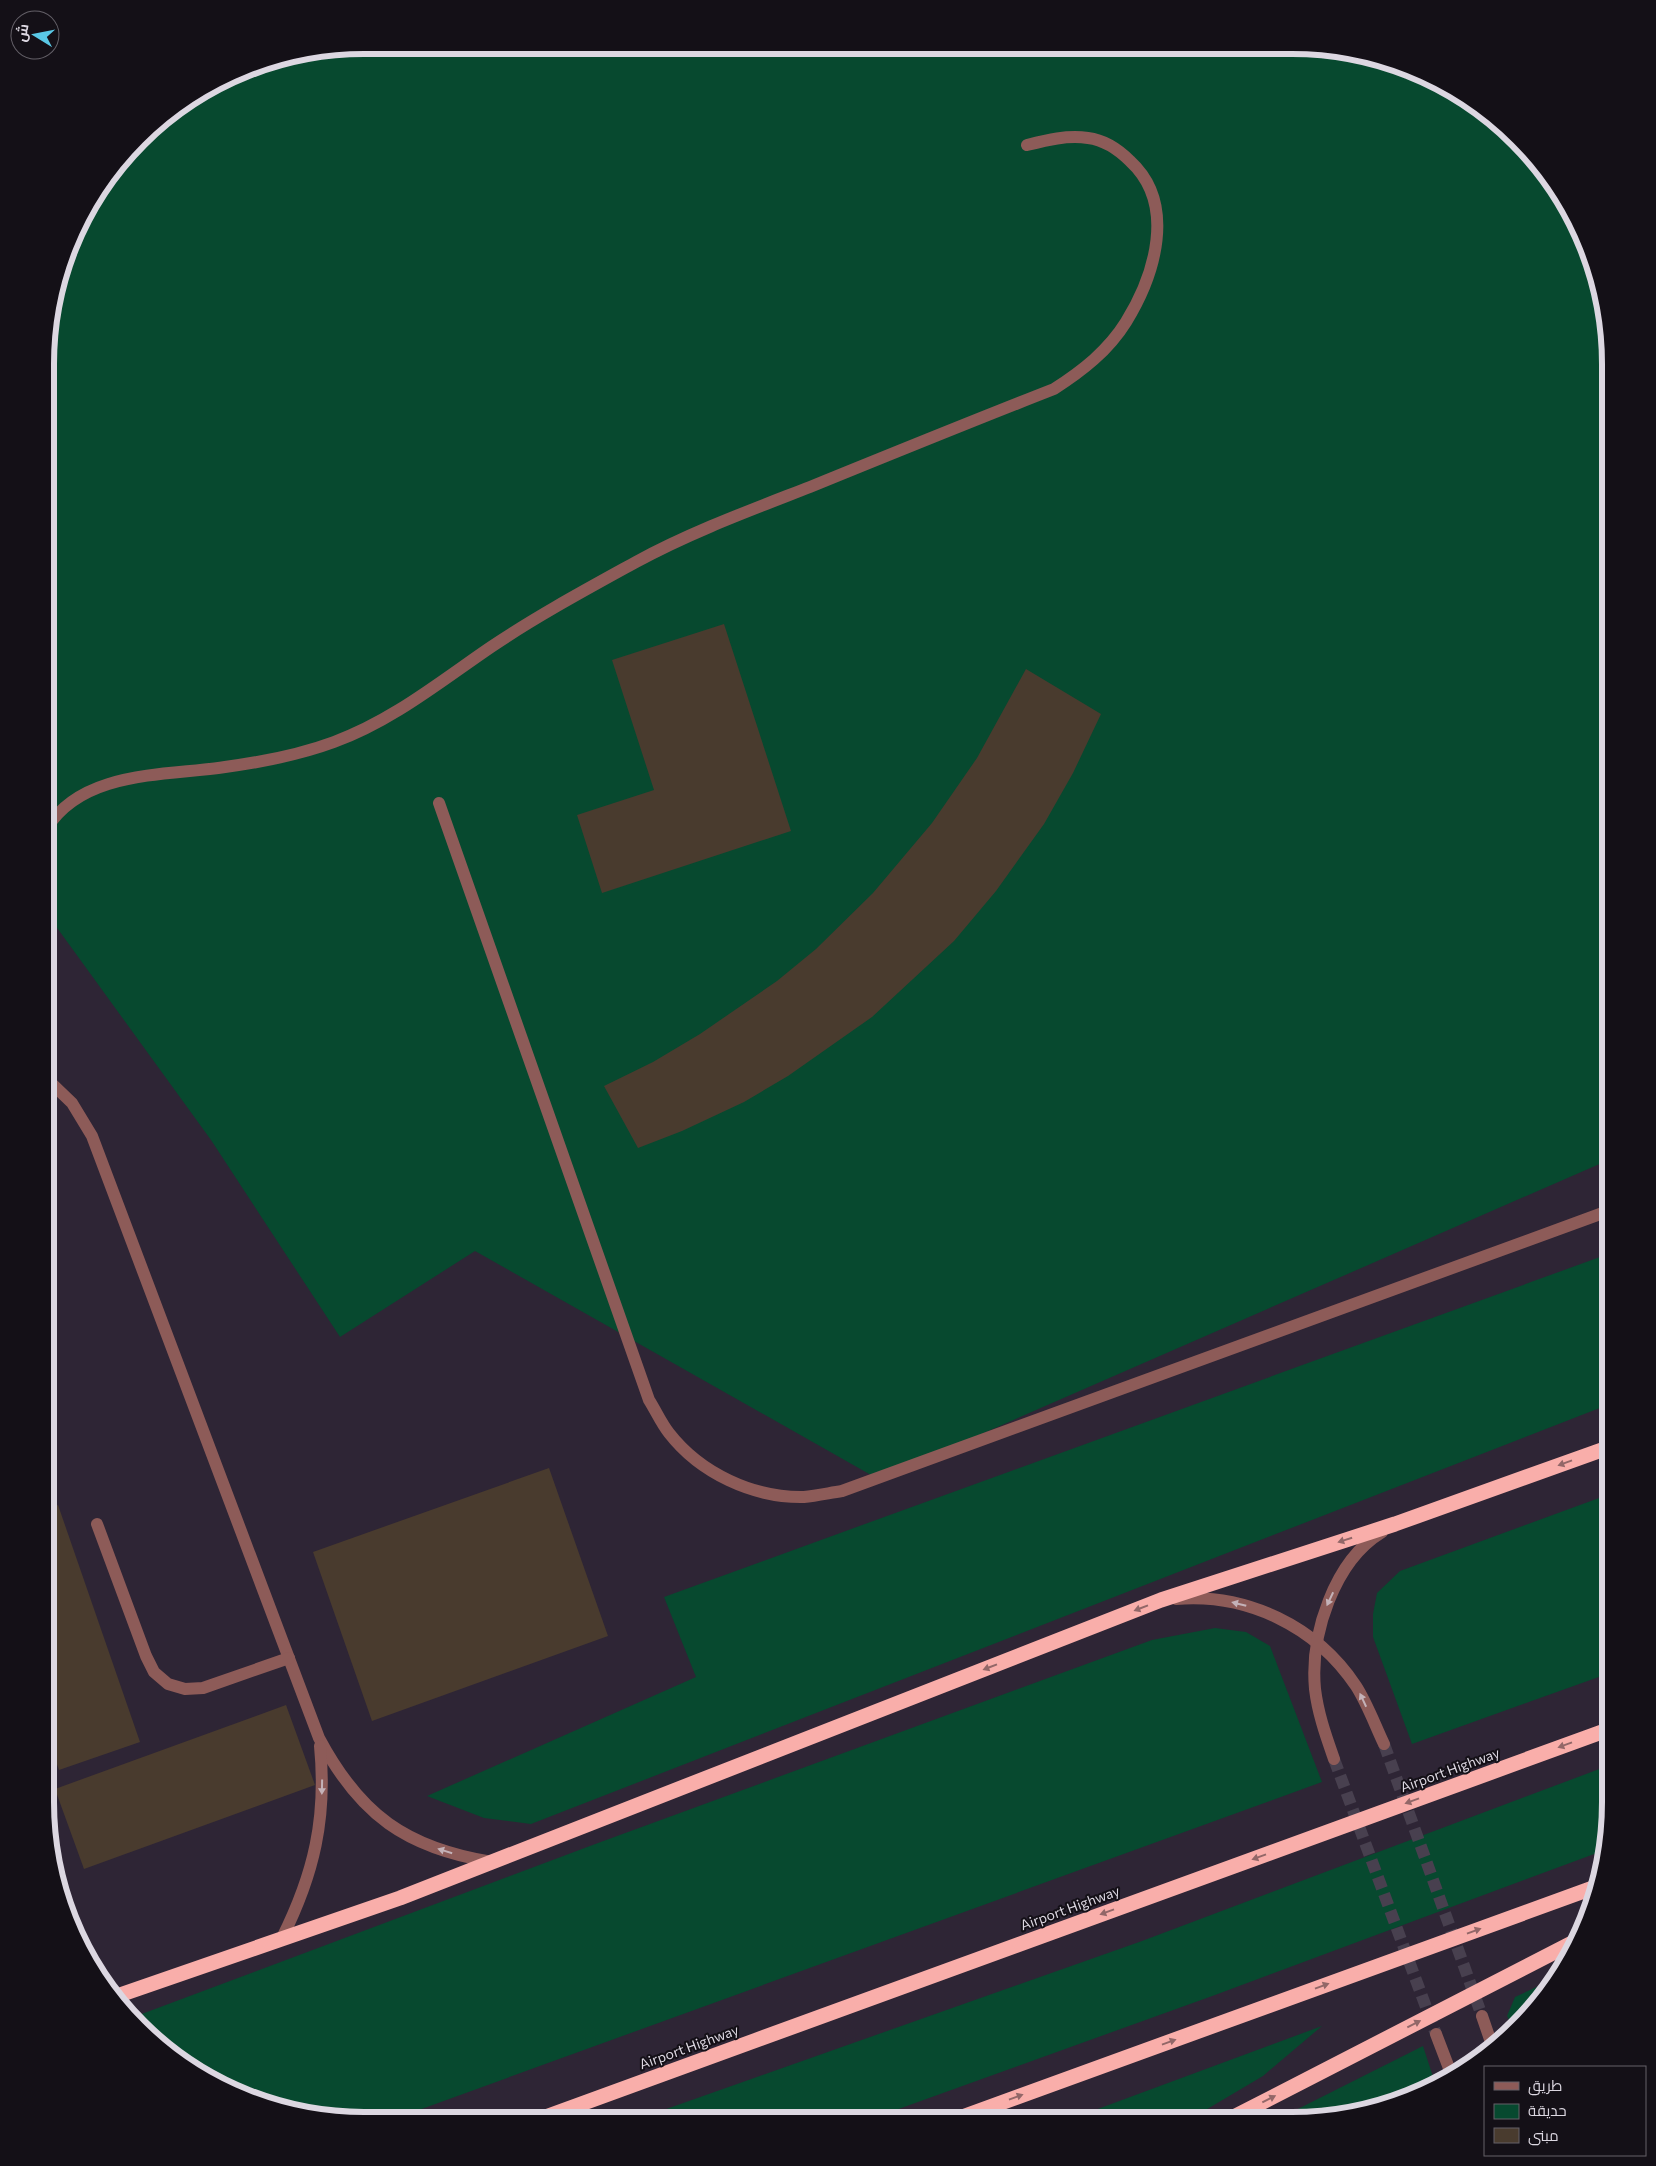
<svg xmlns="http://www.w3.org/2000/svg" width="1656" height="2166" viewBox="0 0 1656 2166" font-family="Commissioner,Cairo,sans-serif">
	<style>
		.green { fill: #07492f }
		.building { fill: #493b2e }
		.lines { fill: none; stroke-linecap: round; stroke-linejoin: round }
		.minor-tunnel { stroke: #48404f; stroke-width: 12; stroke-dasharray: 12 6; stroke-linecap: butt }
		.minor { stroke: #8d5b58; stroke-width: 12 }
		.highway { stroke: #f9aeaa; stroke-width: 15 }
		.oneway { fill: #926768 }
		.oneway2 { fill: #c4b2b8 }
		.labels { text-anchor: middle; stroke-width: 4; stroke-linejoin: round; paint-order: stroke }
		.street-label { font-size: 14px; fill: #dcd7e1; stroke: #141017 }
		.rim { fill: none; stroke: #dcd7e1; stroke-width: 6 }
	</style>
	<rect width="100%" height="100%" fill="#2e2535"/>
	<g class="green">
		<path d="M 363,45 L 1334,48 L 1415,69 L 1486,111 L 1532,154 L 1578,222 L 1600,281 L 1611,363 L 1611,1159 L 878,1479 L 475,1251 L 340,1337 L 211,1140 L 47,914 L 48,322 L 88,204 L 154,124 L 261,62 Z"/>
		<path d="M 1611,1253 L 1610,1404 L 531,1824 L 484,1818 L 427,1796 L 696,1677 L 664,1597 Z"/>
		<path d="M 1610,1494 L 1610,1673 L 1412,1744 L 1373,1637 L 1373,1614 L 1377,1593 L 1400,1571 Z"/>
		<path d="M 1215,1628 L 1246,1632 L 1270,1646 L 1322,1782 L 394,2119 L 322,2118 L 242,2097 L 186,2067 L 131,2018 L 598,1843 L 1152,1640 Z"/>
		<path d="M 1610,1765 L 1610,1824 L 1605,1850 L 1215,1995 L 868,2120 L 638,2119 L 1142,1941 Z"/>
		<path d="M 1558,1977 L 1557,1979 L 1514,2029 L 1507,2016 L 1515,1997 Z"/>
		<path d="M 1322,2026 L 1263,2076 L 1187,2121 L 1068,2120 Z"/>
		<path d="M 1423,2046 L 1436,2086 L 1434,2088 L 1375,2110 L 1293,2121 L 1274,2121 Z"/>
	</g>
	<g class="building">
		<path d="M 724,624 L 791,831 L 602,893 L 577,815 L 654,790 L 612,660 Z"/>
		<path d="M 1026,669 L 1101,714 L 1073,773 L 1044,824 L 996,891 L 954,941 L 872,1017 L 788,1076 L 744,1102 L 682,1131 L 638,1148 L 604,1086 L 653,1062 L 700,1034 L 777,981 L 816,949 L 873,893 L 932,823 L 977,758 Z"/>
		<path d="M 549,1468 L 608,1636 L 372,1721 L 313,1552 Z"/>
		<path d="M 58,1505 L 140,1742 L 59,1770 L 45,1730 L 46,1510 Z"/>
		<path d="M 286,1705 L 315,1785 L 84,1869 L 55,1789 Z"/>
	</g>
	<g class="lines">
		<g class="minor-tunnel">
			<path d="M 1384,1744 L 1482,2016"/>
			<path d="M 1334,1759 L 1436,2034"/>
		</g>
		<g class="minor">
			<path d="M 439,803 L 649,1400 C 656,1411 661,1423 669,1433 C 700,1473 753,1498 804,1497 C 816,1496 829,1493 842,1491 L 1611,1210"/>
			<path d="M 47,828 C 83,770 166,776 225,767 C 262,762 299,755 334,742 C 392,721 441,681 491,647 C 537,616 587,589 636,562 C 691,532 751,510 810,487 C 891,454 972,421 1054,389 C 1082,371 1108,351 1126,322 C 1155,275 1177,204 1130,161 C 1119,150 1104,140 1088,138 C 1067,135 1047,140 1027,145"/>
			<path d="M 46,1078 L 72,1103 L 92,1136 L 319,1738 C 360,1815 406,1848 492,1862"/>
			<path d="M 97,1524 L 146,1656 L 154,1672 L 168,1684 L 185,1689 L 203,1688 L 289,1658"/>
			<path d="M 1176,1599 C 1247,1593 1316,1626 1356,1686 C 1367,1703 1375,1725 1384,1744"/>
			<path d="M 1334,1759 C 1326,1736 1318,1714 1315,1689 C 1310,1635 1334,1561 1382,1532"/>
			<path d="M 282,1938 C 314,1874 327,1818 320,1746"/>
			<path d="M 1482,2016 L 1493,2048"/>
			<path d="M 1436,2034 L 1452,2076"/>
		</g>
		<g class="highway">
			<path d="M 114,1997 L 400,1898 L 1161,1600 L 1395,1524 L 1610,1447"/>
			<path d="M 540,2119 L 1610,1729"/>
			<path d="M 954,2120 L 1598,1886"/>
			<path d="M 1226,2121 L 1576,1941"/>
		</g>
	</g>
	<defs><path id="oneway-solid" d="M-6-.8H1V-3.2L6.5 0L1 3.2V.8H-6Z" transform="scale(1.25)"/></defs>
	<g class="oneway">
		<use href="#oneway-solid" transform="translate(1565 1463) rotate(160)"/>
		<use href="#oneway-solid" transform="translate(1345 1540) rotate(162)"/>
		<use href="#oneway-solid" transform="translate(1141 1608) rotate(159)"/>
		<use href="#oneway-solid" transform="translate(990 1667) rotate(159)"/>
		<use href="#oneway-solid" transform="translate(1565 1745) rotate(160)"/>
		<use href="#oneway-solid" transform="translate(1412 1801) rotate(160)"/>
		<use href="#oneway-solid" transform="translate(1259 1857) rotate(160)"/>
		<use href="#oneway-solid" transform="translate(1107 1912) rotate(160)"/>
		<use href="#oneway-solid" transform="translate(1474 1931) rotate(-20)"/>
		<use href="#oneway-solid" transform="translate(1322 1986) rotate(-20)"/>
		<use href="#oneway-solid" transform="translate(1414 2024) rotate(-27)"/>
		<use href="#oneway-solid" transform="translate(1169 2042) rotate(-20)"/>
		<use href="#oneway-solid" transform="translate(1016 2097) rotate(-20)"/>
		<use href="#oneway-solid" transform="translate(1269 2099) rotate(-27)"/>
	</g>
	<g class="oneway2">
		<use href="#oneway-solid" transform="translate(1330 1599) rotate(115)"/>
		<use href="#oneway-solid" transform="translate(1239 1604) rotate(-166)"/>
		<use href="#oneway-solid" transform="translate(1363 1700) rotate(-115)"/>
		<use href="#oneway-solid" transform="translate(322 1787) rotate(91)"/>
		<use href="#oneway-solid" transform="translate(445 1851) rotate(-163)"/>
	</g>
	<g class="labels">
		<g class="street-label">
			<text transform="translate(1450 1770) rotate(-20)" y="5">Airport Highway</text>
			<text transform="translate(1070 1908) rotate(-20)" y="5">Airport Highway</text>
			<text transform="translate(689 2047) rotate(-20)" y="5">Airport Highway</text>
		</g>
	</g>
	<path d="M0 0H1656V2166H0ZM364 54H1292A310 310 0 0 1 1602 364V1802A310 310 0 0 1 1292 2112H364A310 310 0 0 1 54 1802V364A310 310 0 0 1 364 54Z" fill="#141017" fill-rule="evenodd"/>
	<path class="rim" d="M364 54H1292A310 310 0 0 1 1602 364V1802A310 310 0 0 1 1292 2112H364A310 310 0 0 1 54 1802V364A310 310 0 0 1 364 54Z"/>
	<rect x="1484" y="2066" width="162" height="90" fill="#141017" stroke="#646068"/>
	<rect x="1494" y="2082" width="25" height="8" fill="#8d5b58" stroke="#646068"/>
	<text x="1528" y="2091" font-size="15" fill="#dcd7e1">طريق</text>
	<rect x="1494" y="2104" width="25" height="15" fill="#07492f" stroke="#646068"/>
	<text x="1528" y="2116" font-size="15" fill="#dcd7e1">حديقة</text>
	<rect x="1494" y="2128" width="25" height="15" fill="#493b2e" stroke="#646068"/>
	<text x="1528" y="2141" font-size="15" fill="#dcd7e1">مبنى</text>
	<g transform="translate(35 35) rotate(280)"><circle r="24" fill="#141017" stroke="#646068"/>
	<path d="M0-4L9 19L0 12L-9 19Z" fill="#5ac8e6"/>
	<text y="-8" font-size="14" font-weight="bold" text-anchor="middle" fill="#dcd7e1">ش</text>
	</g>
</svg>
